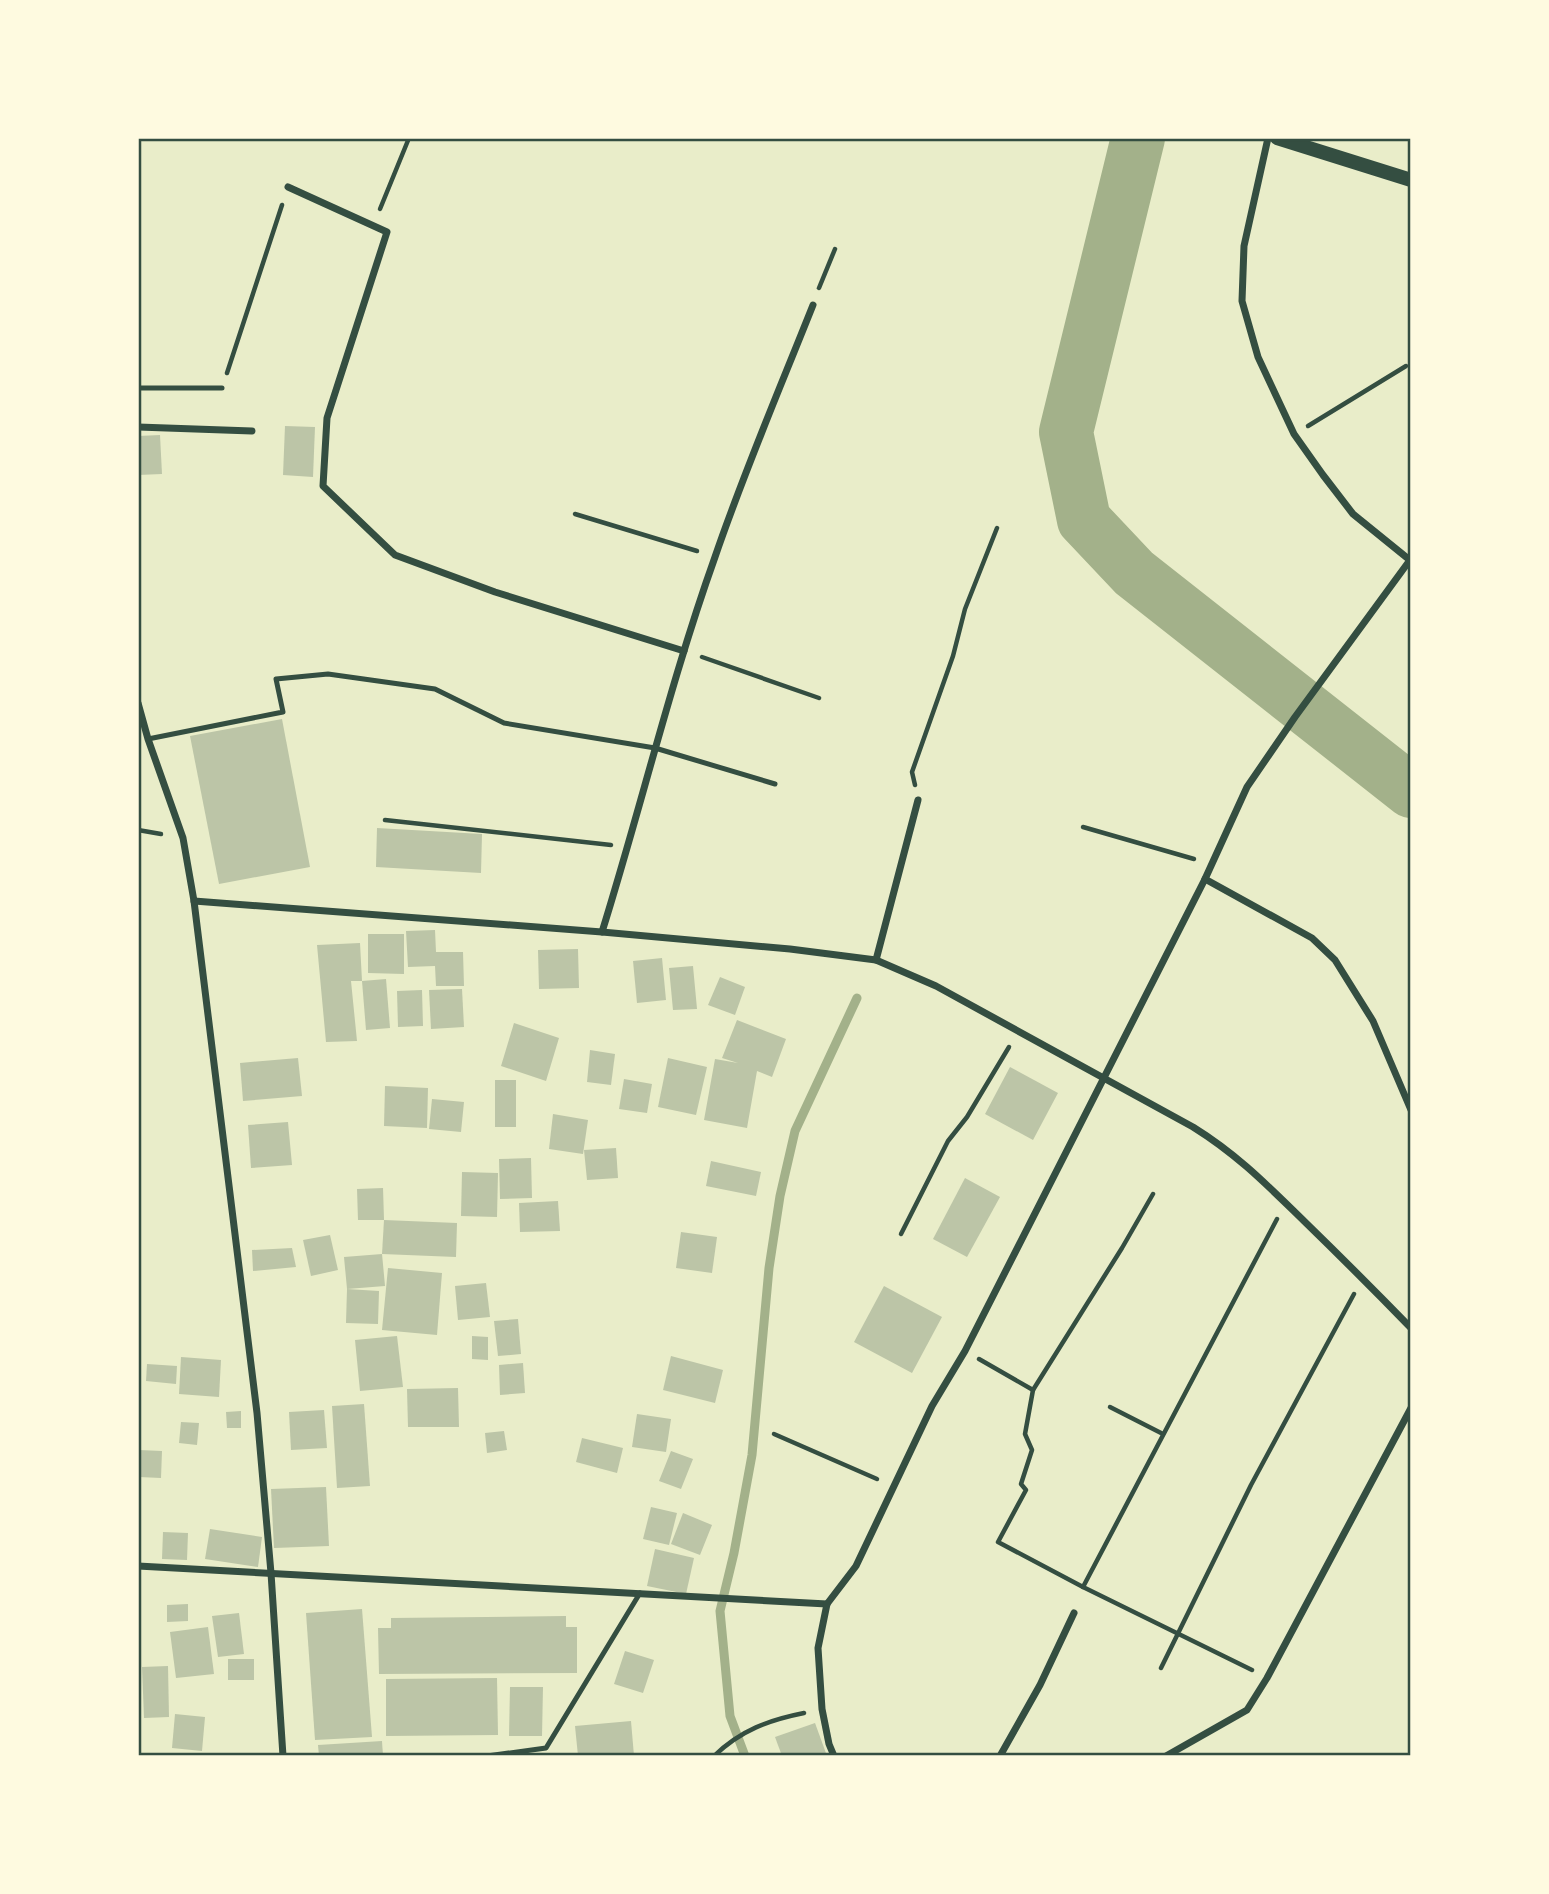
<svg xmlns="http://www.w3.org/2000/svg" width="1549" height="1894" viewBox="0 0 1549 1894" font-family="Overpass,sans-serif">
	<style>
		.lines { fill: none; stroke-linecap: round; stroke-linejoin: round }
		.stream { stroke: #a3b18a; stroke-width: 9 }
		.river { stroke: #a3b18a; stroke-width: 54 }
		.building { fill: #bcc5a7 }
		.path { stroke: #344e41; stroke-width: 4.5 }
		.service { stroke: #344e41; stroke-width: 5 }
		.minor { stroke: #344e41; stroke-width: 7 }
		.secondary { stroke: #344e41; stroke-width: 14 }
		.neatline { fill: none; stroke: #344e41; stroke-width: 2.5 }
	</style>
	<rect width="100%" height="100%" fill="#e9edc9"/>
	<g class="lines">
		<path class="stream" d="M 745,1756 L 730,1716 L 720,1611 L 734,1553 L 752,1455 L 769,1268 L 780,1196 L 795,1131 L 857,998"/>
		<path class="river" d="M 1138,138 L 1066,432 L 1084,520 L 1134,573 L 1411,791"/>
	</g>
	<g class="building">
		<path d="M 285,426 L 315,427 L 313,477 L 283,475 Z"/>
		<path d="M 160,435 L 162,474 L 138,475 L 138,436 Z"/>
		<path d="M 282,719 L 310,867 L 219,884 L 190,736 Z"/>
		<path d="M 377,828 L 482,834 L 481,873 L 376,867 Z"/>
		<path d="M 435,930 L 436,952 L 463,952 L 464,986 L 436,986 L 435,966 L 408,967 L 406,931 Z"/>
		<path d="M 368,934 L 404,934 L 404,974 L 368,973 Z"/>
		<path d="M 360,943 L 362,981 L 351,981 L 357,1041 L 326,1042 L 317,945 Z"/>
		<path d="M 578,949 L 579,988 L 539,989 L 538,950 Z"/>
		<path d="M 662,958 L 666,1000 L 637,1003 L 633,961 Z"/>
		<path d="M 693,966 L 697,1009 L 673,1010 L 669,968 Z"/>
		<path d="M 720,977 L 745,987 L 735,1015 L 708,1005 Z"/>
		<path d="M 386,979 L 390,1028 L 366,1030 L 362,981 Z"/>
		<path d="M 462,989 L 464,1027 L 431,1029 L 429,990 Z"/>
		<path d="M 422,990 L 423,1026 L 398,1027 L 397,991 Z"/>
		<path d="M 737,1020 L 786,1039 L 772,1077 L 757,1071 L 747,1128 L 704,1120 L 715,1059 L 738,1063 L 722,1058 Z"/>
		<path d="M 514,1023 L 559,1038 L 546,1081 L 501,1066 Z"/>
		<path d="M 590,1050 L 615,1054 L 611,1085 L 587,1082 Z"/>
		<path d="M 298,1058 L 302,1096 L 243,1101 L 240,1063 Z"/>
		<path d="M 668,1058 L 707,1067 L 696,1115 L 658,1107 Z"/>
		<path d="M 1010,1067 L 1058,1093 L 1033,1140 L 985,1114 Z"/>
		<path d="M 624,1079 L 652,1084 L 647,1113 L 619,1109 Z"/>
		<rect x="495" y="1080" width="21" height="47"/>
		<path d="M 385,1086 L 428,1088 L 427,1128 L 384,1126 Z"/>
		<path d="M 432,1099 L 464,1102 L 461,1132 L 429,1129 Z"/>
		<path d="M 553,1114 L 588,1120 L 583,1154 L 549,1149 Z"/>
		<path d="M 288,1122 L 292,1165 L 251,1168 L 248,1125 Z"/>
		<path d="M 616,1148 L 618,1178 L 587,1180 L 584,1150 Z"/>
		<path d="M 531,1158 L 532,1198 L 500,1199 L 499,1159 Z"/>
		<path d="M 711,1161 L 761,1172 L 756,1196 L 706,1186 Z"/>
		<path d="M 462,1172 L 498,1173 L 497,1217 L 461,1216 Z"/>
		<path d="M 965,1178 L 1000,1197 L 967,1257 L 933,1239 Z"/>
		<path d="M 383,1188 L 384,1220 L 358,1220 L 357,1189 Z"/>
		<path d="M 558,1201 L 560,1231 L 520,1232 L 519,1203 Z"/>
		<path d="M 384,1220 L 457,1223 L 456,1257 L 382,1254 Z"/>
		<path d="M 681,1232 L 717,1237 L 712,1273 L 676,1268 Z"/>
		<path d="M 330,1235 L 338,1270 L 311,1276 L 303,1240 Z"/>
		<path d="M 292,1248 L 296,1267 L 253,1271 L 252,1250 Z"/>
		<path d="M 382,1254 L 385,1286 L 347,1289 L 344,1257 Z"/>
		<path d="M 388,1268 L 442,1273 L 437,1335 L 382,1330 Z"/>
		<path d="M 486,1283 L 490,1317 L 458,1320 L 455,1286 Z"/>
		<path d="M 884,1286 L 942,1317 L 912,1373 L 854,1342 Z"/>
		<path d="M 347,1289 L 379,1291 L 378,1324 L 346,1323 Z"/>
		<path d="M 518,1319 L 521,1354 L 498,1356 L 494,1321 Z"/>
		<path d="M 397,1336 L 403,1387 L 360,1391 L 355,1340 Z"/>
		<path d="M 472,1336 L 488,1337 L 488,1360 L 472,1359 Z"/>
		<path d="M 671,1356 L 723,1370 L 715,1403 L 663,1390 Z"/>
		<path d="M 181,1357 L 221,1360 L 219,1397 L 179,1394 Z"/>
		<path d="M 523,1363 L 525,1393 L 500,1395 L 499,1365 Z"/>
		<path d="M 147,1364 L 177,1366 L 176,1384 L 146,1381 Z"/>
		<path d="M 458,1388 L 459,1427 L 408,1427 L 407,1389 Z"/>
		<path d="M 364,1404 L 370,1486 L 337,1488 L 332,1406 Z"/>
		<path d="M 324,1410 L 327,1448 L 291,1450 L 289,1412 Z"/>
		<path d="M 241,1411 L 241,1428 L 227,1428 L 226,1412 Z"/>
		<path d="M 637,1414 L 671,1419 L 666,1452 L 632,1447 Z"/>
		<path d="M 181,1422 L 199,1423 L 197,1445 L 179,1443 Z"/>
		<path d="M 504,1431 L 507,1450 L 487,1453 L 485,1433 Z"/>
		<path d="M 582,1438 L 623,1448 L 617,1473 L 576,1462 Z"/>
		<path d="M 139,1450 L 162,1451 L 161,1478 L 139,1477 Z"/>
		<path d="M 671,1451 L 693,1459 L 681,1489 L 659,1481 Z"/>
		<path d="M 326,1487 L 329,1546 L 274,1548 L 271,1489 Z"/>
		<path d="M 651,1507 L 677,1513 L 669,1545 L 643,1539 Z"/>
		<path d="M 683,1513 L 712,1525 L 700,1555 L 671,1544 Z"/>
		<path d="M 210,1529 L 262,1537 L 258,1567 L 205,1559 Z"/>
		<path d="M 163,1532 L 188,1533 L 187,1560 L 162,1559 Z"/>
		<path d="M 655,1549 L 694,1558 L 686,1594 L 647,1586 Z"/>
		<path d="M 188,1604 L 188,1621 L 167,1622 L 167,1605 Z"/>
		<path d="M 362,1609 L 372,1737 L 315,1740 L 306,1613 Z"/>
		<path d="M 239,1613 L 244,1654 L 218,1657 L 212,1616 Z"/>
		<path d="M 566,1616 L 566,1627 L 577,1627 L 577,1673 L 379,1674 L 378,1628 L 391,1628 L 391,1618 Z"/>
		<path d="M 208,1627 L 214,1674 L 176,1678 L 170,1632 Z"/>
		<path d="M 625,1651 L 654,1660 L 643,1693 L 614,1684 Z"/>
		<rect x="228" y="1659" width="26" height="21"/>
		<path d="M 168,1666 L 169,1717 L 144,1718 L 142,1667 Z"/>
		<path d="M 497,1678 L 498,1735 L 386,1736 L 386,1679 Z"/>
		<path d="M 510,1687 L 543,1687 L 542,1736 L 509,1736 Z"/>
		<path d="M 175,1714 L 205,1717 L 202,1751 L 172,1748 Z"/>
		<path d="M 631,1721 L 634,1756 L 578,1756 L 575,1726 Z"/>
		<path d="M 815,1723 L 827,1756 L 782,1756 L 775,1737 Z"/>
		<path d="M 382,1741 L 383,1756 L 319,1756 L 318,1745 Z"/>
	</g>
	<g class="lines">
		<g class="path">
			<path d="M 380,209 L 409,138"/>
			<path d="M 819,288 L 835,249"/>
			<path d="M 227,373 L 282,205"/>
			<path d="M 1308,426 L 1406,366"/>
			<path d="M 575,514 L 697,551"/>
			<path d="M 702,657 L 819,698"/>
			<path d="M 915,785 L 912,772 L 953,656 L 965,609 L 997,528"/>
			<path d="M 385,820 L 611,845"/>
			<path d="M 1083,827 L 1194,859"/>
			<path d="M 138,830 L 161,834"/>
			<path d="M 1153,1194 L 1122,1248 L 1033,1390 L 1025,1434 L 1032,1450 L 1021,1484 L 1026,1490 L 998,1542 L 1083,1587 L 1252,1670"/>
			<path d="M 901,1234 L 948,1141 L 967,1117 L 1009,1047"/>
			<path d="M 979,1359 L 1033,1390"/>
			<path d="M 1110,1407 L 1163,1434"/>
			<path d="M 774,1434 L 877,1479"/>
			<path d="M 1083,1587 L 1277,1219"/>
			<path d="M 1161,1668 L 1251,1485 L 1354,1294"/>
			<path d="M 714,1756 C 741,1730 769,1720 804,1713"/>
		</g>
		<g class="service">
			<path d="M 138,388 L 222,388"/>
			<path d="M 148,739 L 283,712 L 276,679 L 328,674 L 435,689 L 504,723 L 655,748 L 775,784"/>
			<path d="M 487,1756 L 546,1748 L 640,1593"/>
		</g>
		<g class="minor">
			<path d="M 1268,138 L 1244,246 L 1242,301 L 1258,357 L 1294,434 L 1323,475 L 1353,514 L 1411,561"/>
			<path d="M 288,187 L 387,232 L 327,418 L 323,486 L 395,555 L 495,592 L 684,651"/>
			<path d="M 138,427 L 252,431"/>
			<path d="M 138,703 L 148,739 L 183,838 L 194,901 L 257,1413 L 271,1573 L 283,1756"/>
			<path d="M 1205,879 L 1312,938 L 1335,960 L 1373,1021 L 1411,1110"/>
			<path d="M 194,901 L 602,932 L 790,949 L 876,960 L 936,986 L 1193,1127 C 1238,1155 1267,1185 1304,1221 C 1340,1256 1376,1292 1411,1328"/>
			<path d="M 602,932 C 641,807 671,680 715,557 C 744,472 780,388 813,305"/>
			<path d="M 876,960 L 918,800"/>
			<path d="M 138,1566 L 827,1604"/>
			<path d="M 834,1756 L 829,1744 L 822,1709 L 818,1648 L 827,1604 L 856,1566 L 932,1406 L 965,1351 L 1205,879 L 1247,787 L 1295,717 L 1410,560"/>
			<path d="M 1000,1756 L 1040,1685 L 1074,1613"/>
			<path d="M 1166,1756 L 1247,1710 L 1267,1678 L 1411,1408"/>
		</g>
		<path class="secondary" d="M 1277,138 L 1411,180"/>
	</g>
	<rect width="1549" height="1894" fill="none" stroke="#fefae0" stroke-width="280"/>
	<rect x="140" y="140" width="1269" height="1614" class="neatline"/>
</svg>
